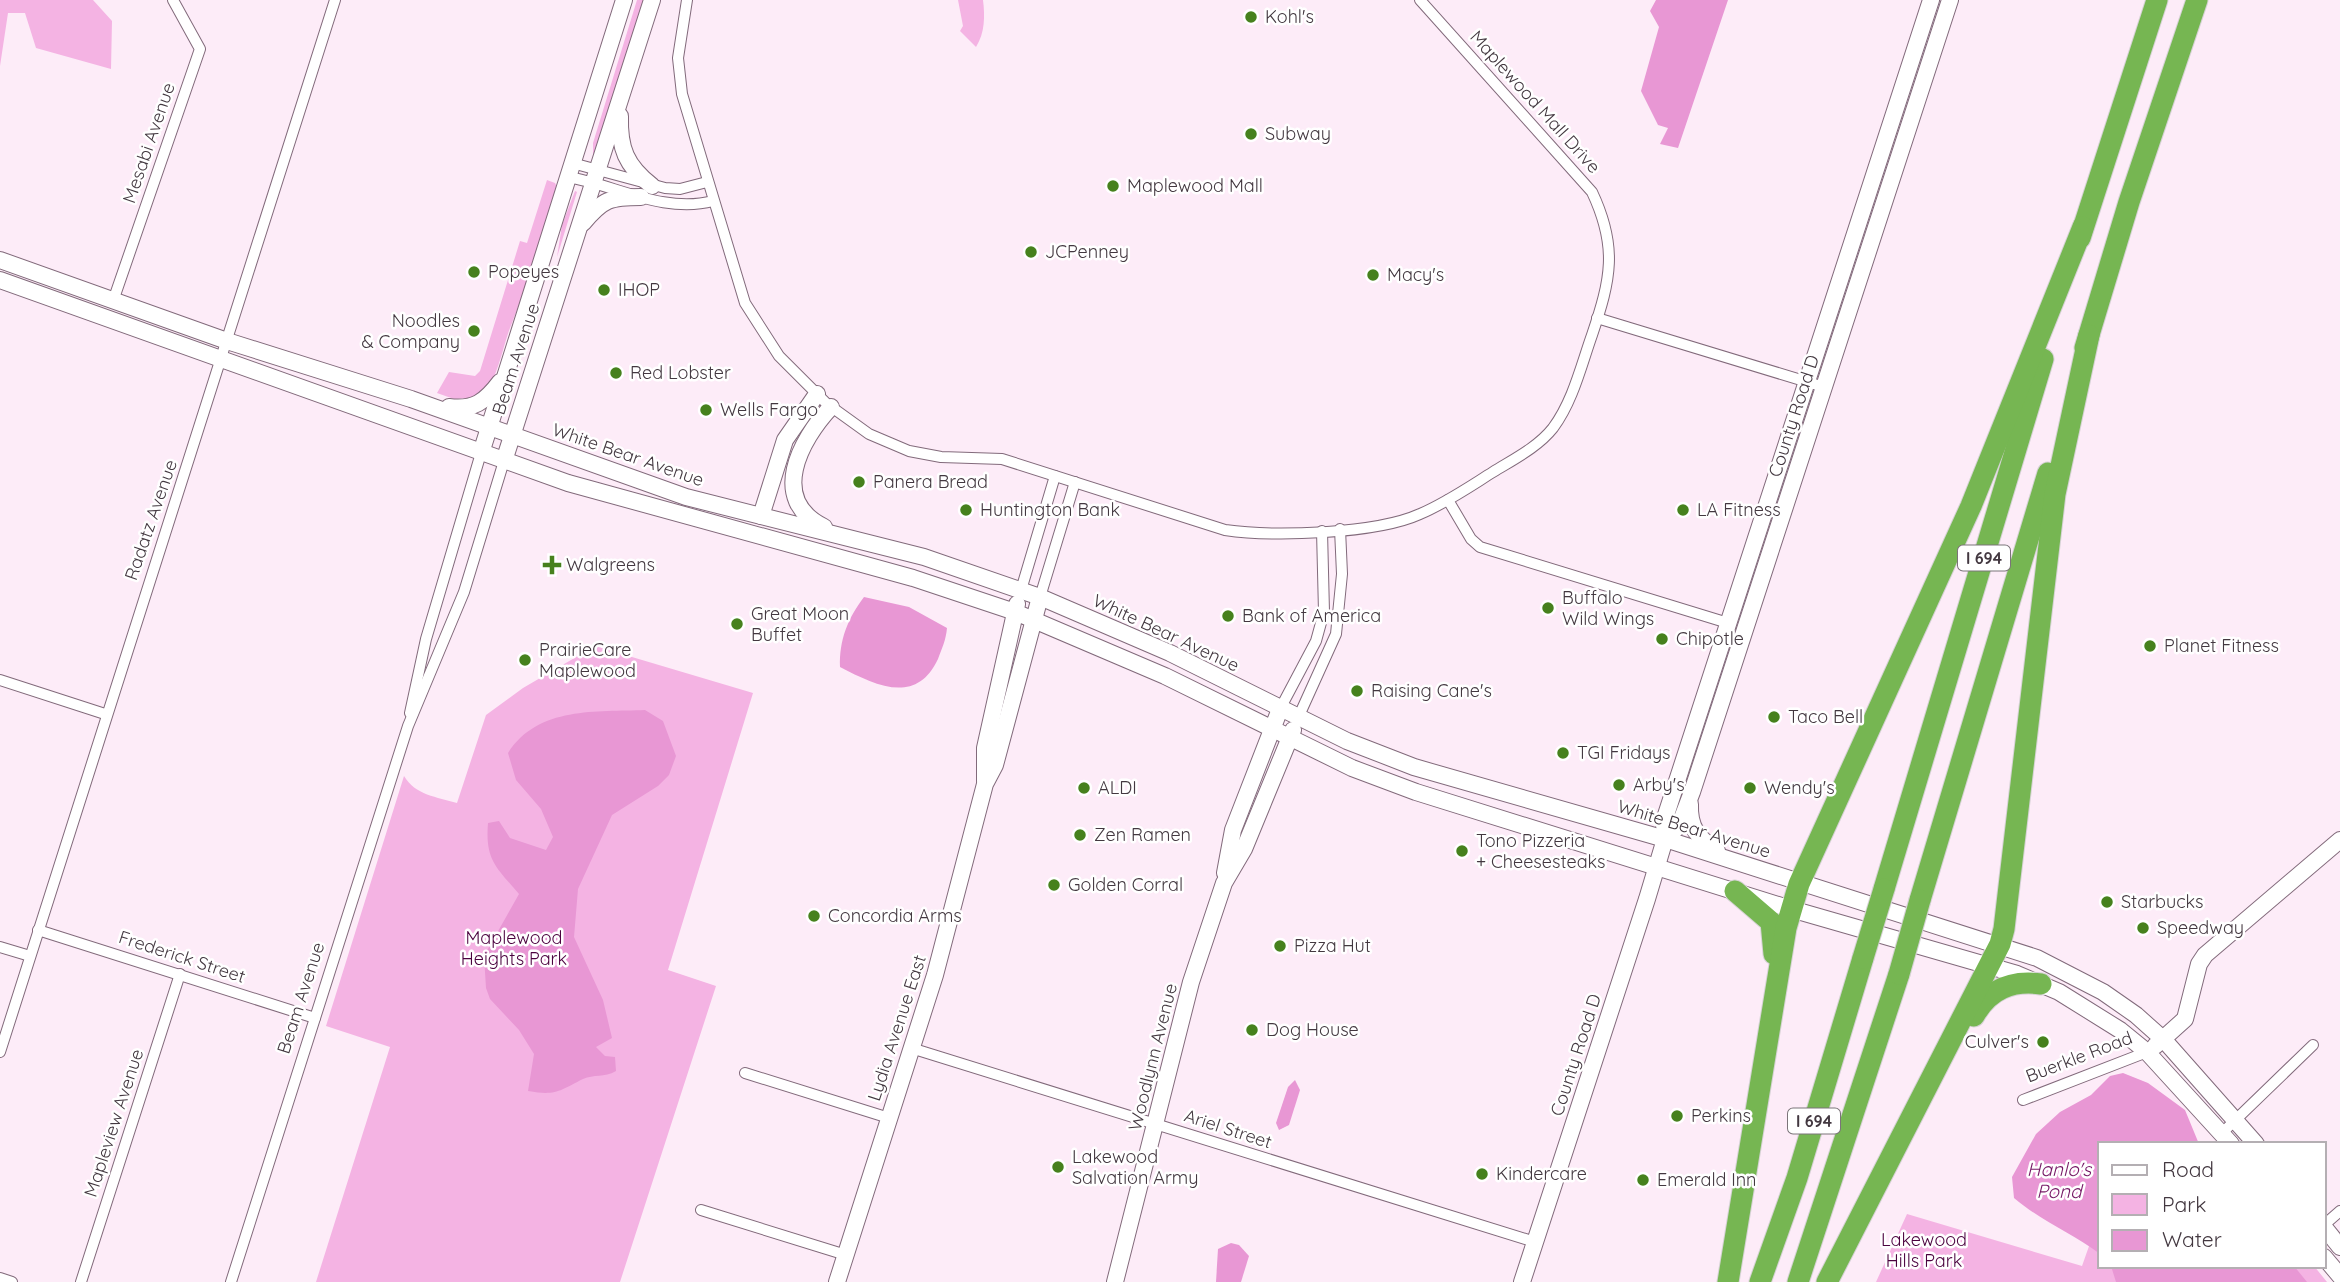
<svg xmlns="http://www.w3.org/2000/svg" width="2340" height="1282" viewBox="0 0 2340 1282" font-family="Quicksand,sans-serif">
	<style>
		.green { fill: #f4b3e3 }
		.water { fill: #e897d4 }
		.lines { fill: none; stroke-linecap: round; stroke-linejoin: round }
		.street-casing { stroke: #826a7b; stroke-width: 12 }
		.secondary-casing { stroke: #826a7b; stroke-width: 18 }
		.highway-casing { stroke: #d6d3d5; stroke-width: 23 }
		.street { stroke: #fff; stroke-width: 10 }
		.secondary { stroke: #fff; stroke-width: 16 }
		.highway { stroke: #76b652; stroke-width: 21 }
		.highway-bridge-casing { stroke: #d6d3d5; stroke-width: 23; stroke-linecap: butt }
		.highway-bridge { stroke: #76b652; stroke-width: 21 }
		.poi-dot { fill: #46811d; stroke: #fff; stroke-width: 2.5 }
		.labels { text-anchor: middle; stroke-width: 5; stroke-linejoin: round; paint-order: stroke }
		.shield { fill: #fff; stroke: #7b7479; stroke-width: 2 }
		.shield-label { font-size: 16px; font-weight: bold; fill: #433840 }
		.poi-label { font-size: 18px; fill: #433840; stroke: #fff; text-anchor: start }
		.street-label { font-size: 18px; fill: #433840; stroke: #fff }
		.park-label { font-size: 18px; fill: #4b023f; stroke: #fff }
		.water-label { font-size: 19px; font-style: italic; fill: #741664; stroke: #fff }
	</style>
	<rect width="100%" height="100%" fill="#fdecf8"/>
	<g class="green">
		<path d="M 0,0 L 93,0 L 112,21 L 111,69 L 36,48 L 25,13 L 8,13 L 0,66 Z"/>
		<path d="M 637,0 L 646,0 L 599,148 L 593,158 L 593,143 Z"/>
		<path d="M 958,0 L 983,0 C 985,16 985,33 976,47 L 960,31 L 963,26 Z"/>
		<path d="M 547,180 L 555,183 L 558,189 C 544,235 529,278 512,323 C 502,347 499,377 482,397 L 454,399 L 437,393 L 449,372 L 475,376 L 480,371 L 520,241 L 527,243 Z"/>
		<path d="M 575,191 L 577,192 L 557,257 L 562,225 Z"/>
		<path d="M 595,646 L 753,693 L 668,970 L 716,986 L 620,1282 L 316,1282 L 390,1047 L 326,1026 L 404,776 C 415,795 437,797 457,803 L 486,715 L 523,688 Z"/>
		<path d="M 1907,1214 L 2082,1266 L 2100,1215 L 2100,1266 L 2314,1266 L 2327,1282 L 1876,1282 Z"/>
	</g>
	<g class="water">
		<path d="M 1656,0 L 1728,0 L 1678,148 L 1660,144 L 1668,128 L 1658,125 L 1641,91 L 1659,27 L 1650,11 Z"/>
		<path d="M 864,597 L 909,607 L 947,628 C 946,640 942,648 938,659 C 916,706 875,685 840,667 C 839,640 848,618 864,597 Z"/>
		<path d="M 645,710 L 663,721 L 676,756 L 669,775 L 658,786 L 612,815 L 578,889 L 574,937 L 603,1000 L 612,1038 L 596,1047 L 605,1056 L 615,1057 L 616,1071 C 604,1078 594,1074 583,1079 C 559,1091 556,1096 528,1091 L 534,1054 L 519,1030 L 490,999 L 486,988 L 484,956 L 519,894 C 496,867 485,860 488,823 L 499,821 L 510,838 L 546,850 L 553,837 L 541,809 L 516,780 L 508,753 C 538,706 597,712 645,710 Z"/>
		<path d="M 2123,1073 L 2148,1083 L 2185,1110 L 2199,1144 L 2100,1144 L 2100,1254 C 2072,1233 2041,1221 2014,1198 L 2012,1177 L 2036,1134 L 2060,1112 L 2091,1095 L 2110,1076 Z"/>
		<path d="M 1295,1080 L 1300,1090 L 1289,1125 L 1279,1130 L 1276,1123 L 1288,1087 Z"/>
		<path d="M 1231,1243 L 1239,1245 L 1249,1256 L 1241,1282 L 1216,1282 L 1218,1249 Z"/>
		<path d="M 2111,1266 L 2294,1266 L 2307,1282 L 2116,1282 Z"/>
	</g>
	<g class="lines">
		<g class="street-casing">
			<g id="street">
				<path d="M 687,0 L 678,58 L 682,94 L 745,303 L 779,356 L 826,403 L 869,434 L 909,451 L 941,457 L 1002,459 L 1225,530 C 1273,537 1376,534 1420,514 C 1446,503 1469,487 1493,472 C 1514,459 1538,447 1553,428 C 1573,401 1581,366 1592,335 C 1611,279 1618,247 1592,192 L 1420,0"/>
				<path d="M 572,163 L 665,188 L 680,189 L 707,182"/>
				<path d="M 568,177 C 615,185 664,214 713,201"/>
				<path d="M 113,301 L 200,49 L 173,0"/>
				<path d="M 1597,318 L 1824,387"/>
				<path d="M 1448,500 L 1471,539 L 1480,547 L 1728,623"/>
				<path d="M 1021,590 L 1055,476"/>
				<path d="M 1040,597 L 1075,482"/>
				<path d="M 0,680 L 105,714"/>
				<path d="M 1280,709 L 1316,641 L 1324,612 L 1322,531"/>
				<path d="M 410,713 L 426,639 L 481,453"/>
				<path d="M 1298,718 L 1336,634 L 1342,574 L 1340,529"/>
				<path d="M 38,930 L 315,1018"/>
				<path d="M 0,947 L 30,956"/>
				<path d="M 911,1048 L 1535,1242"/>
				<path d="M 0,1052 L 335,0"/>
				<path d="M 745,1073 L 889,1118"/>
				<path d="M 2023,1100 L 2147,1052"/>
				<path d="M 2222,1133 L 2313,1045"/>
				<path d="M 701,1210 L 846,1255"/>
				<path d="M 2324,1225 L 2340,1211"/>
				<path d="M 0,1278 L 12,1282"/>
				<path d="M 81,1282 L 180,974"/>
				<path d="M 231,1282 L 408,726 L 464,592 L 504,461"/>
			</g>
		</g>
		<g class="secondary-casing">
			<g id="secondary">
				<path d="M 620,116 C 619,148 626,166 652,186"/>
				<path d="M 583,223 C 603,199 610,197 641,197"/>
				<path d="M 0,260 L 227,341 L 411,399 L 686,497 L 924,557 L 1040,597 L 1170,653 L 1347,741 L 1414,767 L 1665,839 L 2037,958 L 2103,992 L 2136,1015 L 2164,1040 L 2256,1144"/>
				<path d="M 0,280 L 568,483 L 913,578 L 1015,612 L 1165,676 L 1352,768 L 1416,792 L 1791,909 L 2017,974 L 2059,992 L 2120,1030 L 2147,1052 L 2231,1144"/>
				<path d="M 449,407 C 474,410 485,402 500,382"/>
				<path d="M 481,453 L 624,0"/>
				<path d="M 504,461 L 652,0"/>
				<path d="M 761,516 L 785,440 L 817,394"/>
				<path d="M 824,527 C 768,500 800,440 831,407"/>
				<path d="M 985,781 L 985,748 L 1017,604"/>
				<path d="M 1690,804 C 1689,828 1698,838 1717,851"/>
				<path d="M 1665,839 L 1679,826 L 1692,792 L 1950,0"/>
				<path d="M 1225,873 L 1233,830 L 1280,709"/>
				<path d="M 2155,1046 L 2185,1019 L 2199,964 L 2205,955 L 2340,840"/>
				<path d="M 2324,1227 L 2340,1247"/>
				<path d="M 2324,1257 L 2340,1276"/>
				<path d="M 837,1282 L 935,975 L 985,784 L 995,765 L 1040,597"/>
				<path d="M 1115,1282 L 1191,982 L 1224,883 L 1244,849 L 1293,730"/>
				<path d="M 1522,1282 L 1647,899 L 1665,839 L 1664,821 L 1931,0"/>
			</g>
		</g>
		<g class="highway-casing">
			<g id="highway">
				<path d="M 2080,238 L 2157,0"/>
				<path d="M 2085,348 L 2129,202 L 2197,0"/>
				<path d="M 1884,889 L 2043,359"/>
				<path d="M 1735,891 L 1771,922 L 1774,954"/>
				<path d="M 1920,900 L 2048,473"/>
				<path d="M 1974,1016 C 1989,989 2012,980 2041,984"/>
				<path d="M 1728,1282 L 1786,928 L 1799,884 L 1971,506 L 2083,227"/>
				<path d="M 1760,1282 L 1797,1178 L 1863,958"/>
				<path d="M 1798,1282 L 1899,974"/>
				<path d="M 1827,1282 L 2000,944 L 2004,929 L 2055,494 L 2089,335"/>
			</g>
		</g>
		<use href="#street" class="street"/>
		<use href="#secondary" class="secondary"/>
		<use href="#highway" class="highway"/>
		<g class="highway-bridge-casing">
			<g id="highway-bridge">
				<path d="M 1863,958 L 1884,889"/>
				<path d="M 1899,974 L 1920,900"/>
			</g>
		</g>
		<use href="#highway-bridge" class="highway-bridge"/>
	</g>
	<g class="poi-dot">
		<circle cx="1251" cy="17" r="7"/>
		<circle cx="1251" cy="134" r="7"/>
		<circle cx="1113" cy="186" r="7"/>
		<circle cx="1031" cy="252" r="7"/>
		<circle cx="474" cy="272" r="7"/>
		<circle cx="1373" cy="275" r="7"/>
		<circle cx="604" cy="290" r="7"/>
		<circle cx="474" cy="331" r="7"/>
		<circle cx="616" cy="373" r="7"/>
		<circle cx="706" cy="410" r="7"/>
		<circle cx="859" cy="482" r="7"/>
		<circle cx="966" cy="510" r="7"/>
		<circle cx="1683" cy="510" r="7"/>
		<path d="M548.5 554.5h7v7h7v7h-7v7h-7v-7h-7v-7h7z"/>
		<circle cx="1548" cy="608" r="7"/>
		<circle cx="1228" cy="616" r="7"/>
		<circle cx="737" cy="624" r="7"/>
		<circle cx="1662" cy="639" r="7"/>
		<circle cx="2150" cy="646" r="7"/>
		<circle cx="525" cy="660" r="7"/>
		<circle cx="1357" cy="691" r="7"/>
		<circle cx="1774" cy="717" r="7"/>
		<circle cx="1563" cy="753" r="7"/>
		<circle cx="1619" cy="785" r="7"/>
		<circle cx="1084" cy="788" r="7"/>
		<circle cx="1750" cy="788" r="7"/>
		<circle cx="1080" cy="835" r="7"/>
		<circle cx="1462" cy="851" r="7"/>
		<circle cx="1054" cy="885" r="7"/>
		<circle cx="2107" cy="902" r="7"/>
		<circle cx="814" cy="916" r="7"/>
		<circle cx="2143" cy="928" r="7"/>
		<circle cx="1280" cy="946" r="7"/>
		<circle cx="1252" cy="1030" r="7"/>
		<circle cx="2043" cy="1042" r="7"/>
		<circle cx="1677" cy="1116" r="7"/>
		<circle cx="1058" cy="1167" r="7"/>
		<circle cx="1482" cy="1174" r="7"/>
		<circle cx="1643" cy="1180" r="7"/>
	</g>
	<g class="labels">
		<g class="shield">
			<rect x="1958" y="545.5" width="52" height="25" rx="5"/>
			<rect x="1788" y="1108.5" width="52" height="25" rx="5"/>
		</g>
		<g class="shield-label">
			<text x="1984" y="564">I 694</text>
			<text x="1814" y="1127">I 694</text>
		</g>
		<g class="poi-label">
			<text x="1265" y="23">Kohl's</text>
			<text x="1265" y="140">Subway</text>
			<text x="1127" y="192">Maplewood Mall</text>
			<text x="1045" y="258">JCPenney</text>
			<text x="488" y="278">Popeyes</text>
			<text x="1387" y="281">Macy's</text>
			<text x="618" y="296">IHOP</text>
			<text x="460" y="327" text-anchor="end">Noodles<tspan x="460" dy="21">&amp; Company</tspan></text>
			<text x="630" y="379">Red Lobster</text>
			<text x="720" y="416">Wells Fargo</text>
			<text x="873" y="488">Panera Bread</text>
			<text x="980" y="516">Huntington Bank</text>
			<text x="1697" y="516">LA Fitness</text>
			<text x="566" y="571">Walgreens</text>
			<text x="1562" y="604">Buffalo<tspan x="1562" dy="21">Wild Wings</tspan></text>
			<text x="751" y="620">Great Moon<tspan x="751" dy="21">Buffet</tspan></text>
			<text x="1242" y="622">Bank of America</text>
			<text x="1676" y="645">Chipotle</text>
			<text x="2164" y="652">Planet Fitness</text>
			<text x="539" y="656">PrairieCare<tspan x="539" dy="21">Maplewood</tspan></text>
			<text x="1371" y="697">Raising Cane's</text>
			<text x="1788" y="723">Taco Bell</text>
			<text x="1577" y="759">TGI Fridays</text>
			<text x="1633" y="791">Arby's</text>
			<text x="1098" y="794">ALDI</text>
			<text x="1764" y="794">Wendy's</text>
			<text x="1094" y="841">Zen Ramen</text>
			<text x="1476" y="847">Tono Pizzeria<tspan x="1476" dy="21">+ Cheesesteaks</tspan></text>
			<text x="1068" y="891">Golden Corral</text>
			<text x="2121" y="908">Starbucks</text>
			<text x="828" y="922">Concordia Arms</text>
			<text x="2157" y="934">Speedway</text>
			<text x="1294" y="952">Pizza Hut</text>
			<text x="1266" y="1036">Dog House</text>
			<text x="2029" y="1048" text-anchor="end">Culver's</text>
			<text x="1691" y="1122">Perkins</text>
			<text x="1072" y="1163">Lakewood<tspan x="1072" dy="21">Salvation Army</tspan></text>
			<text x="1496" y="1180">Kindercare</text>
			<text x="1657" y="1186">Emerald Inn</text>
		</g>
		<g class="street-label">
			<text transform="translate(1535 102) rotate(48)" y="6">Maplewood Mall Drive</text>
			<text transform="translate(149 143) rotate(-71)" y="6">Mesabi Avenue</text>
			<text transform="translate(516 359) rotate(-72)" y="6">Beam Avenue</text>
			<text transform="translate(1794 416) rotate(-72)" y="6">County Road D</text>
			<text transform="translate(628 455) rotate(19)" y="6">White Bear Avenue</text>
			<text transform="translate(151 520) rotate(-71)" y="6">Radatz Avenue</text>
			<text transform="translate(1166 633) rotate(25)" y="6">White Bear Avenue</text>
			<text transform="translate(1694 829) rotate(17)" y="6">White Bear Avenue</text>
			<text transform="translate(182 957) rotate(18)" y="6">Frederick Street</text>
			<text transform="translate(301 998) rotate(-72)" y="6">Beam Avenue</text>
			<text transform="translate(897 1028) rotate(-72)" y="6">Lydia Avenue East</text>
			<text transform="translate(1576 1055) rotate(-72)" y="6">County Road D</text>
			<text transform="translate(1153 1057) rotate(-76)" y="6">Woodlynn Avenue</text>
			<text transform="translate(2079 1057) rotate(-21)" y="6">Buerkle Road</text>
			<text transform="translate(114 1123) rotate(-72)" y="6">Mapleview Avenue</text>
			<text transform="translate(1228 1129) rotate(18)" y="6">Ariel Street</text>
		</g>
		<g class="park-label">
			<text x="514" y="944">Maplewood<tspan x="514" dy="21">Heights Park</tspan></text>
			<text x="1924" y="1246">Lakewood<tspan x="1924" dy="21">Hills Park</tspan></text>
		</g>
		<g class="water-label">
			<text x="2059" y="1176">Hanlo's<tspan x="2059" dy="22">Pond</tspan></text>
		</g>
	</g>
	<rect x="2098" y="1142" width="228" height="126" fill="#ffffff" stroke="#b4afb3" stroke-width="2"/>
	<rect x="2112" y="1165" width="35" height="10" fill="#ffffff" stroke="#b4afb3" stroke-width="2"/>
	<text x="2162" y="1177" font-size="21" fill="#433840">Road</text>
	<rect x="2112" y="1194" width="35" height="21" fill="#f4b3e3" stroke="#b4afb3" stroke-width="2"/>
	<text x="2162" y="1212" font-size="21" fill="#433840">Park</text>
	<rect x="2112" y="1230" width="35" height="21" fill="#e897d4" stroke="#b4afb3" stroke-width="2"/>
	<text x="2162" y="1247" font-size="21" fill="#433840">Water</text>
</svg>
